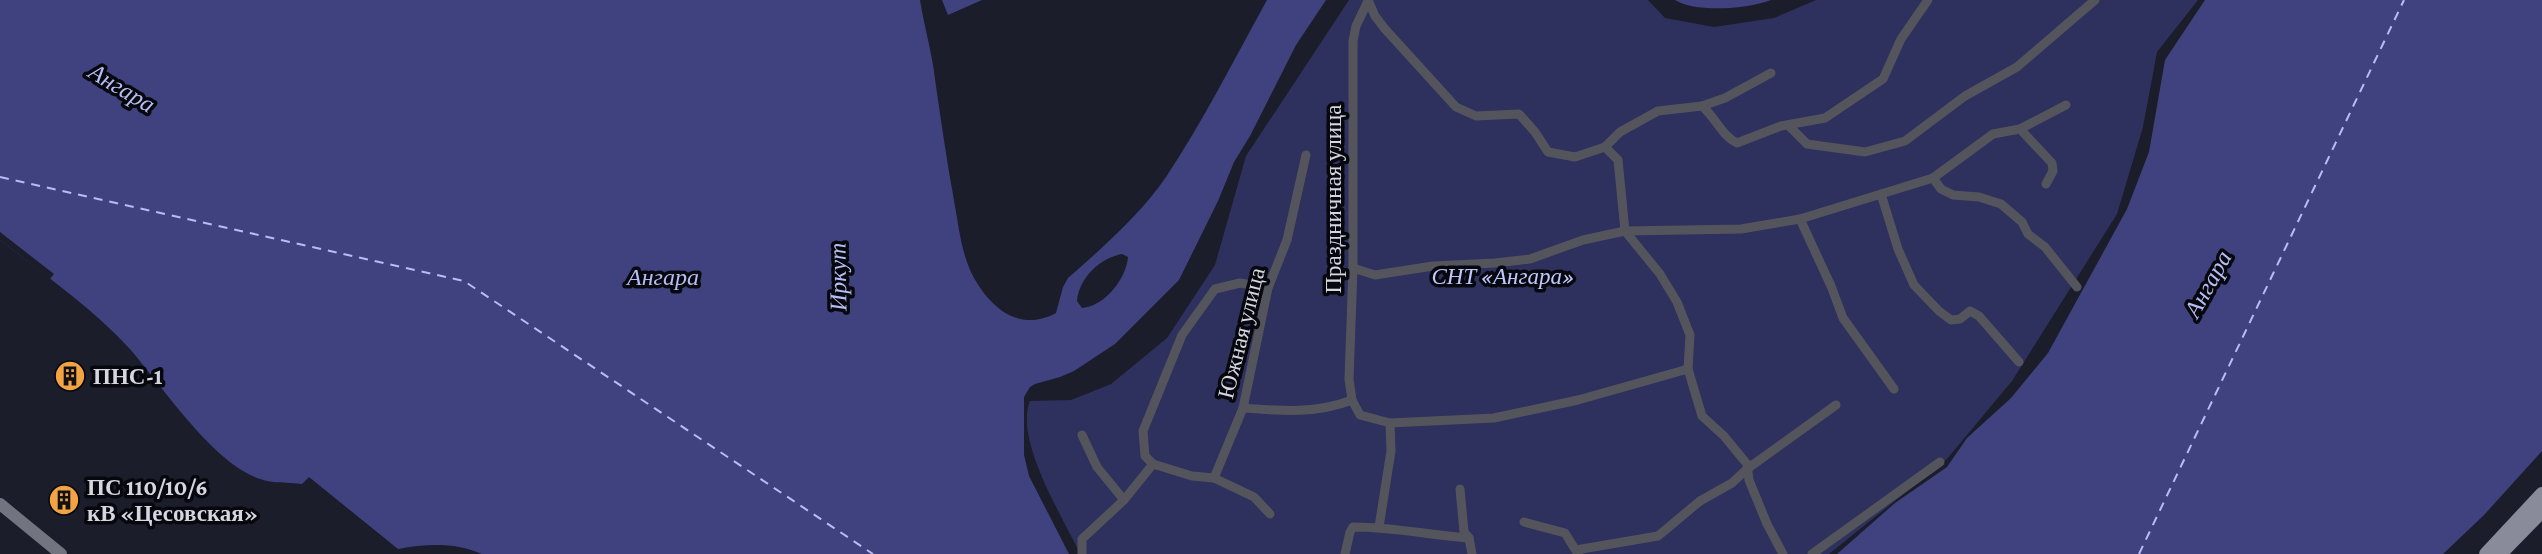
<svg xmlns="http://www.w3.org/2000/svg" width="2542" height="554" viewBox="0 0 2542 554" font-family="'Crimson Pro',serif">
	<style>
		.green { fill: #2e305d }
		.water { fill: #3f427e; fill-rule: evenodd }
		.pier { fill: #1b1d2b }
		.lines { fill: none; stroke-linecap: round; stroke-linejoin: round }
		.ferry { stroke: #b6bdf4; stroke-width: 2; stroke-dasharray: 9 7; stroke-linecap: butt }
		.minor { stroke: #54555c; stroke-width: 9 }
		.secondary { stroke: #72747f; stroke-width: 12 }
		.primary { stroke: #898b9a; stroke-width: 14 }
		.labels { text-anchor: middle; stroke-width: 7; stroke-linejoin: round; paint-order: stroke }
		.street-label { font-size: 23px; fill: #d5d6e0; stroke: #07080e }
		.park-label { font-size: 23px; font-style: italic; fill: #bfc7fe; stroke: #07080e }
		.poi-label { font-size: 23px; font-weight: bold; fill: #d5d6e0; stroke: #07080e; text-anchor: start }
		.water-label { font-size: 24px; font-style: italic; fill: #b6bdf4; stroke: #07080e }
	</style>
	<rect width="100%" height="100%" fill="#1b1d2b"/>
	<path class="green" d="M 1349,0 L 1648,0 L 1665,18 L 1714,27 L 1774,18 L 1816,0 L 2198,0 L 2157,52 L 2143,127 L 2117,214 L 2012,381 L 1947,459 L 1829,554 L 1080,554 C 1063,517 1014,440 1030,401 L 1071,400 L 1111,384 L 1167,338 L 1215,265 L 1246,156 Z"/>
	<g class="water">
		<path d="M 0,0 L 920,0 C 924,26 932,52 935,79 C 941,121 947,163 955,206 C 959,229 962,256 974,278 C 992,310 1021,332 1056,313 L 1063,287 L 1068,278 C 1102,248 1140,215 1166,177 C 1203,121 1234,60 1267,0 L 1326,0 L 1296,45 L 1250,136 L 1234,162 L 1218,201 L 1179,280 L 1115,344 L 1074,371 L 1060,377 L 1035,384 L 1030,387 L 1024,397 L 1024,455 L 1029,476 L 1069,554 L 482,554 C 454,542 427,544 398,549 L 309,477 L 302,484 C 288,482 273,484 260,479 C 212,463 162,385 128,347 C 91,307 43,274 0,240 ZM 1122,254 L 1128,257 C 1126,279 1105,306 1082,308 L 1077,301 C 1079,278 1100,258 1122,254 Z"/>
		<path d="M 942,0 L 982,0 L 948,15 Z"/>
		<path d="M 1675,0 L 1771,0 C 1749,9 1695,13 1675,0 Z"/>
		<path d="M 2205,0 L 2542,0 L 2542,451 L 2484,515 L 2443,554 L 1837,554 L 1895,503 L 1947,467 L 1967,438 L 2011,398 L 2048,353 L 2127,209 L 2149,152 L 2165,60 Z"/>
	</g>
	<path class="pier" d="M 0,232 L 54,274 L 50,279 L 0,240 Z"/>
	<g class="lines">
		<g class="ferry">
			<path d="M 0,177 L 464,281 L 873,554"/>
			<path d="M 2139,554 L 2404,0"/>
		</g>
		<g class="minor">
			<path d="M 1368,0 L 1375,16 L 1385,29 L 1456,107 L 1476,116 L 1519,114 L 1535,132 L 1548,152 L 1575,157 L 1605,147 L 1620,132 L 1658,111 L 1702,106 L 1725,98 L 1771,73"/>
			<path d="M 1702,106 C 1716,118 1721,135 1737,143 L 1781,126 L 1825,118 L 1883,79 L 1901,39 L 1928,0"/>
			<path d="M 1788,125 L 1807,144 L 1865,152 L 1905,141 L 1965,96 L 2017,67 L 2095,0"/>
			<path d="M 2020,129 L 2052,163 L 2053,171 L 2046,184"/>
			<path d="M 1605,147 L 1618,160 L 1625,231 L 1660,274 L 1677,302 L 1690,335 L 1688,369 L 1702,416 L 1724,436 L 1747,464 L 1749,480 L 1767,524 L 1783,554"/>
			<path d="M 1933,178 L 1941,189 L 1953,195 L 1979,197 L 2001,204 L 2022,222 L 2028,234 L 2045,247 L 2077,287"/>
			<path d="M 1881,194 L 1898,249 L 1914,285 L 1939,311 L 1951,320 L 1960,319 L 1970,311 L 1979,316 L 2019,362"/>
			<path d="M 1800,219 L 1831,286 L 1843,318 L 1894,389"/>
			<path d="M 1353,268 L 1375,275 L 1433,266 L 1495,263 L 1530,259 L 1583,240 L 1625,231 L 1741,229 L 1800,219 L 1933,178 L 1993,134 L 2020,129 L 2066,105"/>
			<path d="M 1352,400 L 1349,379 L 1353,268 L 1353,41 L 1356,26 L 1368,1"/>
			<path d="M 1243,408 C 1281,411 1316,414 1352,400 L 1360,415 L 1390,423 L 1494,418 L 1578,400 L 1688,369"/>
			<path d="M 1082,435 L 1097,467 L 1124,500 L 1153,464 L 1192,476 L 1214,478 L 1254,497 L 1270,514"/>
			<path d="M 1153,464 L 1145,456 L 1143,431 L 1182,335 L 1215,289 L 1240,283 L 1268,288"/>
			<path d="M 1214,478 L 1243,408 L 1268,288 L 1287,240 L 1306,155"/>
			<path d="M 1460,489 L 1464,532 L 1469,538 L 1472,554"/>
			<path d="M 1524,522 L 1565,533 L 1578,554"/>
			<path d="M 1379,527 L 1391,451 L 1390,423"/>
			<path d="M 1576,550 L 1658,536 L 1700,501 L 1732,483 L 1747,469 L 1836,405"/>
			<path d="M 1082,554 L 1082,539 L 1124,500"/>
			<path d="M 1345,554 L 1350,532 L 1353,527 C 1392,527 1430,535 1469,538"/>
			<path d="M 1812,554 L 1940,462"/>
		</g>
		<path class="secondary" d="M 0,504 L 61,554"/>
		<g class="primary">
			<path d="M 2486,554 L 2542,494"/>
			<path d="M 2500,554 L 2542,511"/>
		</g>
	</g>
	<defs>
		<g id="building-disc" transform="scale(1.575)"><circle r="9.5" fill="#f3a442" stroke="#07080e"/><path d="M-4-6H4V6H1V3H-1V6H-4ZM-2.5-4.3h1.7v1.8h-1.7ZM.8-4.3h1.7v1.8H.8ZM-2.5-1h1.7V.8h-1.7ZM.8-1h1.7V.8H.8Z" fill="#111"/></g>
	</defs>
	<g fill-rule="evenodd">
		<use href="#building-disc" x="70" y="376"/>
		<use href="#building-disc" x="64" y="500"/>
	</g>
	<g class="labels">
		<g class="street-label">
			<text transform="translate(1333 199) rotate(-90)" y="8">Праздничная улица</text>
			<text transform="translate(1241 333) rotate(-76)" y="8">Южная улица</text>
		</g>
		<g class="park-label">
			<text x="1503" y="284">СНТ «Ангара»</text>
		</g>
		<g class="poi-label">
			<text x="93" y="384">ПНС-1</text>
			<text x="87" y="495">ПС 110/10/6<tspan x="87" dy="26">кВ «Цесовская»</tspan></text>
		</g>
		<g class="water-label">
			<text transform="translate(122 88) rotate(31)" y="8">Ангара</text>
			<text x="663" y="285">Ангара</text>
			<text transform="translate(838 277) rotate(-91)" y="8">Иркут</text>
			<text transform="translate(2208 284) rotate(-61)" y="8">Ангара</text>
		</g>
	</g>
</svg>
